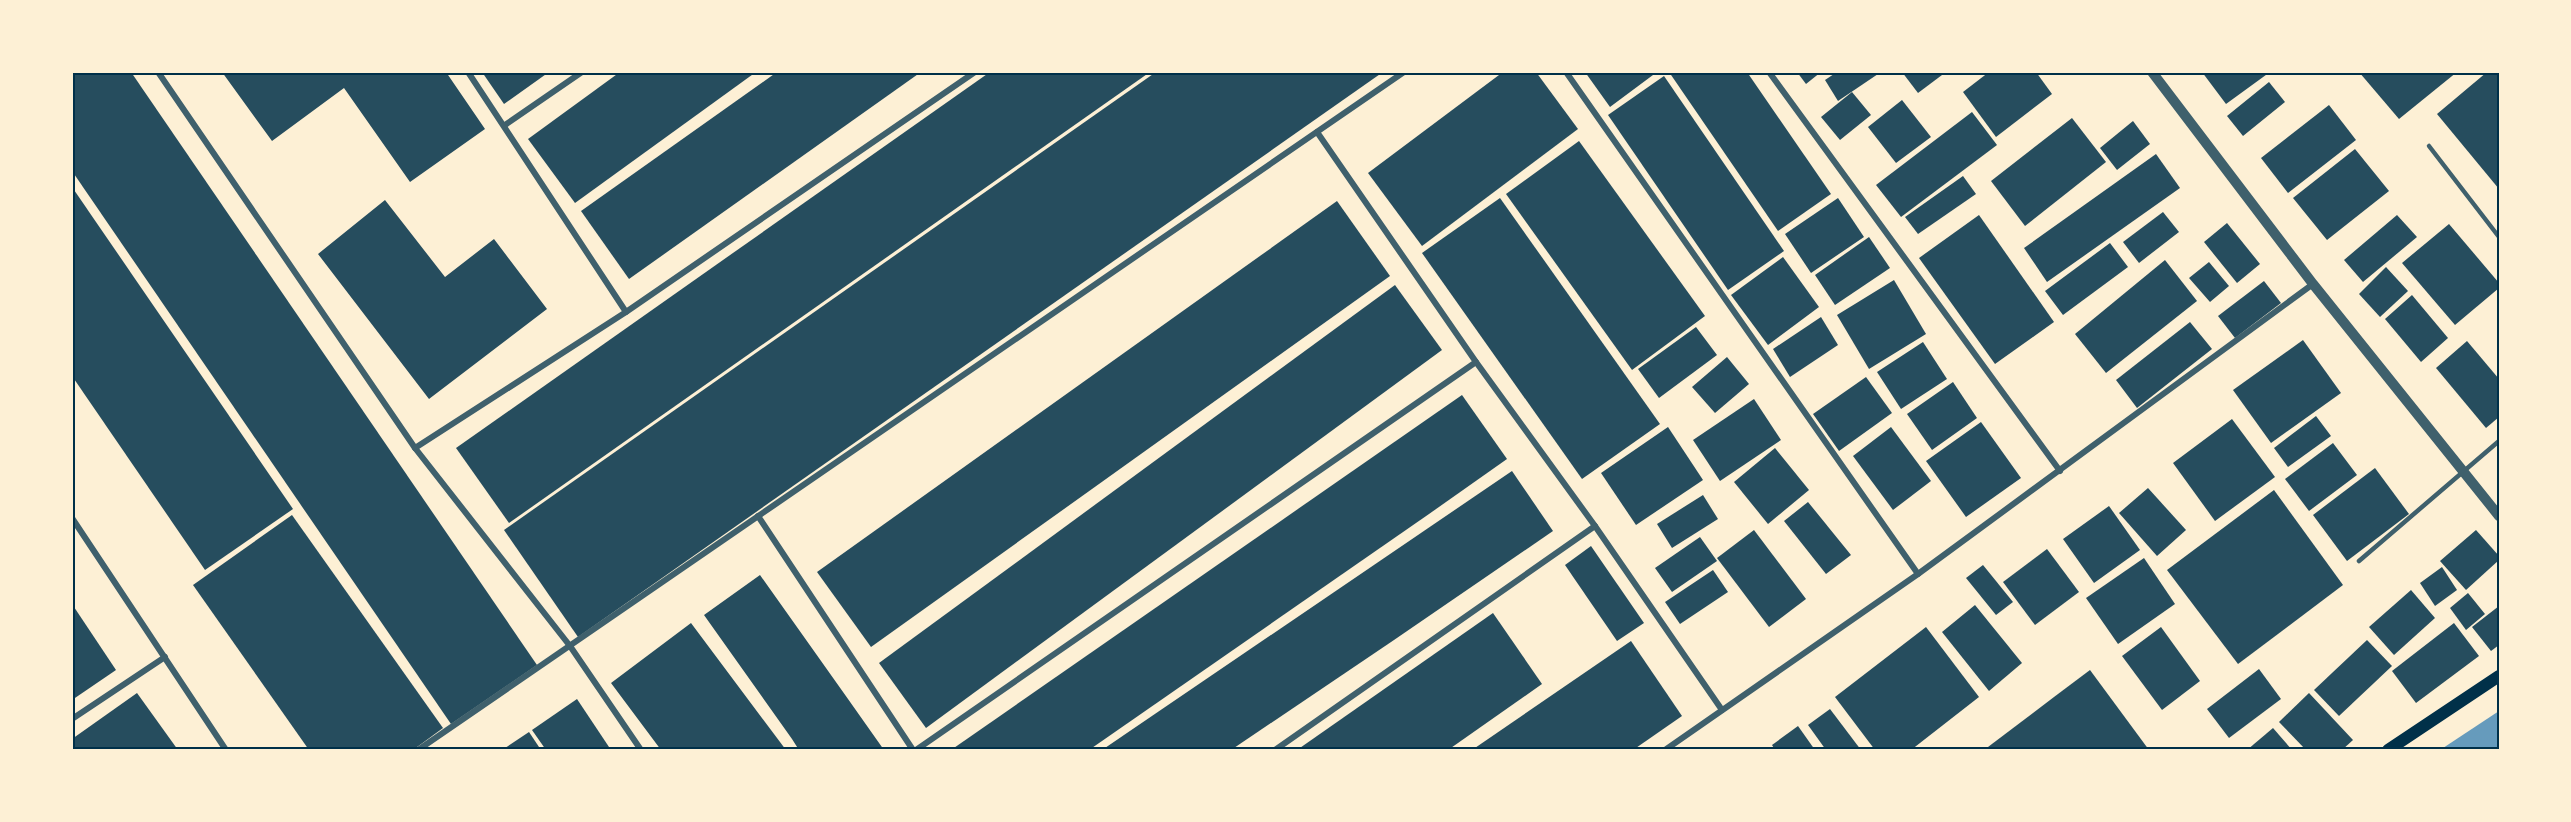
<svg xmlns="http://www.w3.org/2000/svg" width="2571" height="822" viewBox="0 0 2571 822" font-family="Rubik,sans-serif">
	<style>
		.water { fill: #669bbc }
		.building { fill: #264d5e }
		.lines { fill: none; stroke-linecap: round; stroke-linejoin: round }
		.service { stroke: #3f606c; stroke-width: 4.5 }
		.minor { stroke: #3f606c; stroke-width: 6 }
		.tertiary { stroke: #3f606c; stroke-width: 10 }
		.secondary { stroke: #003049; stroke-width: 12 }
		.neatline { fill: none; stroke: #003049; stroke-width: 2 }
	</style>
	<rect width="100%" height="100%" fill="#fdf0d5"/>
	<path class="water" d="M 2499,711 L 2499,750 L 2440,750 Z"/>
	<g class="building">
		<path d="M 72,72 L 131,72 L 537,665 L 451,724 L 72,171 Z"/>
		<path d="M 222,72 L 446,72 L 485,129 L 410,182 L 344,88 L 272,141 Z"/>
		<path d="M 482,72 L 549,72 L 504,104 Z"/>
		<path d="M 620,72 L 756,72 L 575,203 L 528,139 Z"/>
		<path d="M 777,72 L 921,72 L 629,279 L 581,211 Z"/>
		<path d="M 990,72 L 1150,72 L 509,523 L 456,448 Z"/>
		<path d="M 1156,72 L 1383,72 L 578,637 L 504,530 Z"/>
		<path d="M 1503,72 L 1536,72 L 1578,129 L 1422,246 L 1368,173 Z"/>
		<path d="M 1585,72 L 1657,72 L 1610,107 Z"/>
		<path d="M 1669,72 L 1747,72 L 1831,194 L 1778,231 Z"/>
		<path d="M 1797,72 L 1821,72 L 1806,84 Z"/>
		<path d="M 1837,72 L 1881,72 L 1838,101 L 1825,80 Z"/>
		<path d="M 1902,72 L 1946,72 L 1918,93 Z"/>
		<path d="M 1989,72 L 2036,72 L 2052,94 L 1996,137 L 1963,92 Z"/>
		<path d="M 2202,72 L 2270,72 L 2226,104 Z"/>
		<path d="M 2359,72 L 2457,72 L 2399,119 Z"/>
		<path d="M 2487,72 L 2499,72 L 2499,189 L 2437,114 Z"/>
		<path d="M 1664,76 L 1784,251 L 1728,290 L 1608,115 Z"/>
		<path d="M 2269,82 L 2285,102 L 2243,136 L 2227,116 Z"/>
		<path d="M 1852,92 L 1871,115 L 1840,140 L 1821,117 Z"/>
		<path d="M 1902,100 L 1931,137 L 1896,163 L 1868,127 Z"/>
		<path d="M 2329,105 L 2356,140 L 2288,193 L 2261,158 Z"/>
		<path d="M 1972,112 L 1997,145 L 1901,217 L 1876,185 Z"/>
		<path d="M 2072,118 L 2106,162 L 2025,226 L 1991,181 Z"/>
		<path d="M 2133,121 L 2150,144 L 2117,170 L 2100,148 Z"/>
		<path d="M 1579,141 L 1705,316 L 1632,370 L 1506,194 Z"/>
		<path d="M 2355,149 L 2389,191 L 2327,240 L 2293,198 Z"/>
		<path d="M 2156,154 L 2180,188 L 2047,282 L 2024,248 Z"/>
		<path d="M 1963,176 L 1976,194 L 1918,234 L 1905,217 Z"/>
		<path d="M 72,187 L 293,509 L 205,570 L 72,376 Z"/>
		<path d="M 1500,198 L 1660,424 L 1582,479 L 1422,253 Z"/>
		<path d="M 1838,198 L 1864,237 L 1811,273 L 1785,234 Z"/>
		<path d="M 385,200 L 445,277 L 494,239 L 547,309 L 429,399 L 318,254 Z"/>
		<path d="M 1337,201 L 1390,276 L 871,647 L 817,572 Z"/>
		<path d="M 2163,212 L 2179,232 L 2139,263 L 2123,242 Z"/>
		<path d="M 1979,215 L 2054,322 L 1995,364 L 1919,258 Z"/>
		<path d="M 2397,215 L 2417,237 L 2363,282 L 2344,260 Z"/>
		<path d="M 2227,223 L 2260,264 L 2237,283 L 2204,242 Z"/>
		<path d="M 2449,224 L 2499,283 L 2499,288 L 2455,325 L 2402,263 Z"/>
		<path d="M 1869,237 L 1890,268 L 1835,305 L 1815,275 Z"/>
		<path d="M 2110,243 L 2128,267 L 2063,315 L 2045,291 Z"/>
		<path d="M 1783,257 L 1819,307 L 1768,345 L 1731,295 Z"/>
		<path d="M 2165,260 L 2197,301 L 2106,373 L 2075,334 Z"/>
		<path d="M 2209,262 L 2229,286 L 2210,302 L 2189,278 Z"/>
		<path d="M 2386,267 L 2408,291 L 2380,317 L 2359,294 Z"/>
		<path d="M 1894,280 L 1926,334 L 1869,369 L 1837,315 Z"/>
		<path d="M 2264,281 L 2281,303 L 2235,338 L 2218,316 Z"/>
		<path d="M 1395,285 L 1442,350 L 926,728 L 879,663 Z"/>
		<path d="M 2412,295 L 2448,338 L 2421,362 L 2385,319 Z"/>
		<path d="M 1821,317 L 1838,345 L 1790,377 L 1773,349 Z"/>
		<path d="M 2190,322 L 2212,349 L 2137,408 L 2116,380 Z"/>
		<path d="M 1696,327 L 1717,355 L 1659,398 L 1638,369 Z"/>
		<path d="M 2303,340 L 2341,393 L 2271,443 L 2233,390 Z"/>
		<path d="M 2467,341 L 2499,379 L 2499,417 L 2486,428 L 2436,368 Z"/>
		<path d="M 1923,342 L 1947,379 L 1901,409 L 1877,372 Z"/>
		<path d="M 1727,357 L 1749,384 L 1715,413 L 1692,387 Z"/>
		<path d="M 1866,377 L 1892,413 L 1839,451 L 1813,414 Z"/>
		<path d="M 1953,382 L 1977,418 L 1932,450 L 1907,414 Z"/>
		<path d="M 1462,395 L 1507,459 L 1429,514 L 1089,750 L 951,750 Z"/>
		<path d="M 1754,399 L 1781,440 L 1720,481 L 1693,440 Z"/>
		<path d="M 2316,416 L 2331,436 L 2288,467 L 2274,448 Z"/>
		<path d="M 2232,419 L 2275,477 L 2215,521 L 2173,463 Z"/>
		<path d="M 1981,422 L 2021,478 L 1966,517 L 1926,461 Z"/>
		<path d="M 1668,427 L 1703,480 L 1636,525 L 1601,473 Z"/>
		<path d="M 1891,427 L 1931,481 L 1893,510 L 1853,456 Z"/>
		<path d="M 2333,443 L 2357,475 L 2309,511 L 2285,479 Z"/>
		<path d="M 1775,448 L 1809,490 L 1768,524 L 1734,482 Z"/>
		<path d="M 2375,468 L 2409,514 L 2347,561 L 2313,515 Z"/>
		<path d="M 1512,471 L 1553,531 L 1394,640 L 1231,750 L 1102,750 Z"/>
		<path d="M 2148,488 L 2186,530 L 2157,556 L 2119,513 Z"/>
		<path d="M 2274,490 L 2343,585 L 2238,664 L 2167,570 Z"/>
		<path d="M 1703,495 L 1718,519 L 1672,548 L 1657,524 Z"/>
		<path d="M 1808,502 L 1851,555 L 1826,574 L 1784,521 Z"/>
		<path d="M 2109,506 L 2140,550 L 2094,583 L 2063,539 Z"/>
		<path d="M 292,515 L 443,728 L 413,750 L 309,750 L 193,585 Z"/>
		<path d="M 1754,530 L 1806,599 L 1769,627 L 1717,558 Z"/>
		<path d="M 2476,530 L 2499,556 L 2499,560 L 2466,590 L 2440,561 Z"/>
		<path d="M 1700,537 L 1717,561 L 1672,592 L 1655,568 Z"/>
		<path d="M 1591,546 L 1644,623 L 1617,641 L 1565,565 Z"/>
		<path d="M 2047,549 L 2079,592 L 2035,625 L 2003,582 Z"/>
		<path d="M 2144,558 L 2175,604 L 2118,644 L 2086,598 Z"/>
		<path d="M 1983,565 L 2013,602 L 1996,615 L 1966,578 Z"/>
		<path d="M 2442,567 L 2457,590 L 2435,606 L 2420,583 Z"/>
		<path d="M 1713,570 L 1728,592 L 1680,624 L 1665,602 Z"/>
		<path d="M 760,575 L 848,699 L 884,750 L 799,750 L 792,739 L 704,615 Z"/>
		<path d="M 2411,590 L 2435,618 L 2394,655 L 2369,627 Z"/>
		<path d="M 2468,593 L 2485,614 L 2466,630 L 2450,608 Z"/>
		<path d="M 72,604 L 116,670 L 72,700 Z"/>
		<path d="M 1975,605 L 2022,663 L 1989,691 L 1942,632 Z"/>
		<path d="M 2499,606 L 2499,645 L 2491,651 L 2472,627 Z"/>
		<path d="M 1493,613 L 1542,684 L 1448,750 L 1297,750 Z"/>
		<path d="M 691,623 L 747,698 L 786,750 L 661,750 L 611,683 Z"/>
		<path d="M 2454,623 L 2479,656 L 2416,703 L 2392,671 Z"/>
		<path d="M 1926,627 L 1979,697 L 1911,750 L 1875,750 L 1835,697 Z"/>
		<path d="M 2161,627 L 2200,681 L 2162,710 L 2122,656 Z"/>
		<path d="M 2367,640 L 2392,666 L 2339,716 L 2314,690 Z"/>
		<path d="M 1631,641 L 1682,716 L 1633,750 L 1472,750 Z"/>
		<path d="M 2259,669 L 2281,699 L 2229,738 L 2207,709 Z"/>
		<path d="M 2090,670 L 2149,750 L 1984,750 L 2054,697 Z"/>
		<path d="M 137,693 L 178,750 L 72,750 L 72,739 Z"/>
		<path d="M 2309,693 L 2353,740 L 2342,750 L 2306,750 L 2279,722 Z"/>
		<path d="M 577,699 L 611,750 L 546,750 L 532,730 Z"/>
		<path d="M 1830,709 L 1861,750 L 1826,750 L 1808,725 Z"/>
		<path d="M 1798,726 L 1815,750 L 1775,750 L 1772,745 Z"/>
		<path d="M 2273,728 L 2292,750 L 2247,750 Z"/>
		<path d="M 529,732 L 541,750 L 502,750 Z"/>
	</g>
	<g class="lines">
		<g class="service">
			<path d="M 2429,146 L 2499,237"/>
			<path d="M 2359,561 L 2499,441"/>
		</g>
		<g class="minor">
			<path d="M 158,72 L 415,448 L 570,646 L 641,750"/>
			<path d="M 468,72 L 626,312"/>
			<path d="M 1566,72 L 1918,574"/>
			<path d="M 1769,72 L 2060,471"/>
			<path d="M 505,125 L 582,72"/>
			<path d="M 1317,132 L 1476,362 L 1595,526 L 1722,710"/>
			<path d="M 415,448 L 626,312 L 975,72"/>
			<path d="M 758,516 L 913,750"/>
			<path d="M 72,518 L 226,750"/>
			<path d="M 72,719 L 165,657"/>
			<path d="M 418,750 L 1404,72"/>
			<path d="M 916,750 L 1476,362"/>
			<path d="M 1275,750 L 1595,526"/>
			<path d="M 1665,750 L 1918,574 L 2313,284"/>
		</g>
		<path class="tertiary" d="M 2152,72 L 2313,284 L 2499,516"/>
		<path class="secondary" d="M 2388,750 L 2499,676"/>
	</g>
	<rect width="2571" height="822" fill="none" stroke="#fdf0d5" stroke-width="147"/>
	<rect x="74" y="74" width="2424" height="674" class="neatline"/>
</svg>
